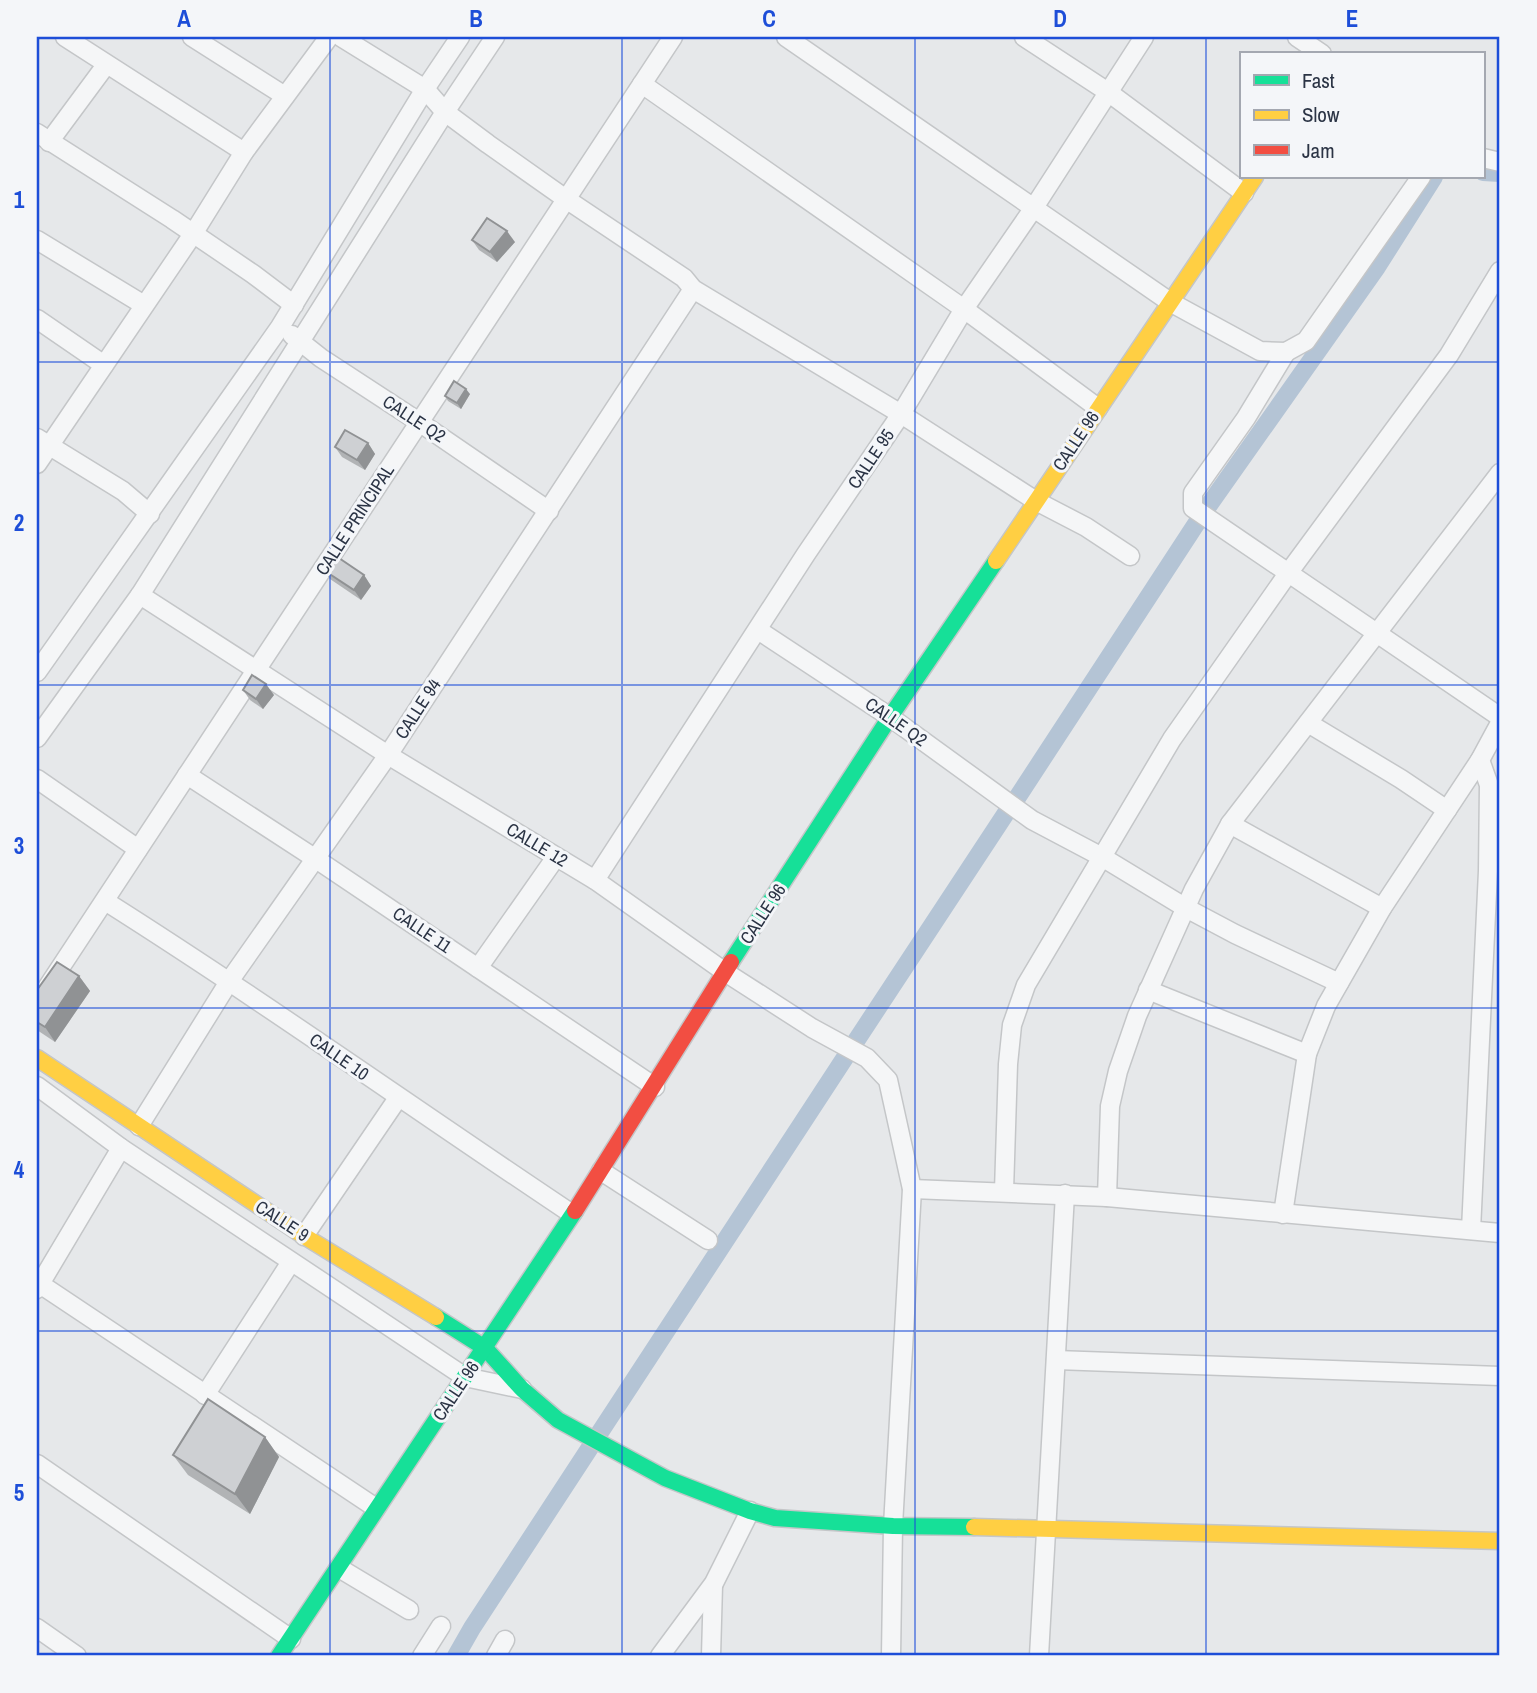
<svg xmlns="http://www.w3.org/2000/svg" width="1537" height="1693" viewBox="0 0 1537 1693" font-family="'Archivo Narrow',sans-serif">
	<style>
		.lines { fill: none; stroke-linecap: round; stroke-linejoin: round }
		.canal { stroke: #b4c4d5; stroke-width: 18 }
		.street-casing { stroke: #c4c6c8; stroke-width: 21 }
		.fast-casing { stroke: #c4c6c8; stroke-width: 19 }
		.slow-casing { stroke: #c4c6c8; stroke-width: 19 }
		.jam-casing { stroke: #c4c6c8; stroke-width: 19 }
		.street { stroke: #f5f6f7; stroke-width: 18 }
		.fast { stroke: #16e098; stroke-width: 16 }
		.slow { stroke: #ffcf43; stroke-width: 16 }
		.jam { stroke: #f24e42; stroke-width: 16 }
		.wall { fill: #b1b3b5 }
		.shaded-wall { fill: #909294 }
		.building { fill: #ced0d3; stroke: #909294; stroke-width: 2 }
		.grid { fill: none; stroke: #1d4ed8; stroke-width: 2; stroke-opacity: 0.55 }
		.labels { text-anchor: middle; stroke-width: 6; stroke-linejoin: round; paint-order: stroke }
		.street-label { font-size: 18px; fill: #2b3445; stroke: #f4f6f9 }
		.neatline { fill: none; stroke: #1d4ed8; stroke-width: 2.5 }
		.grid-label { font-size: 23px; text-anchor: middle; font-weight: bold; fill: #1d4ed8 }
	</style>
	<rect width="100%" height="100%" fill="#e6e8ea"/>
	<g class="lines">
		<g class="canal">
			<path d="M 1483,172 L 1500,173"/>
			<path d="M 1209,505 L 1377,267 L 1434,177"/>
			<path d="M 1015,801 L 1198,521"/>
			<path d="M 854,1044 L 1010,807"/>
			<path d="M 456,1656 L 472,1628 L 848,1053"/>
		</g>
		<g class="street-casing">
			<g id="street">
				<path d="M 65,37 L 244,152"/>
				<path d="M 192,37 L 285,96"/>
				<path d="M 341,37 L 425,89 L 445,112 L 488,144 L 566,199 L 684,278 L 693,289 L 901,414 L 1036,501 L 1086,527 L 1130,556"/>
				<path d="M 786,37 L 1170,302 L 1260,351 L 1286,352 L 1306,341 L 1421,177"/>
				<path d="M 1024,37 L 1108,92 L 1244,193"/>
				<path d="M 1297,37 L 1322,54"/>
				<path d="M 642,84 L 964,309 L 1098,408"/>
				<path d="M 37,133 L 172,219 L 253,274 L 294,305"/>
				<path d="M 49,142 L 106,65"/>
				<path d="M 1483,158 L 1500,162"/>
				<path d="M 37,240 L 144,305"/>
				<path d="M 37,319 L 104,365"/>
				<path d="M 292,335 L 321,358 L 419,422 L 549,511"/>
				<path d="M 1286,352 L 1246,418 L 1193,493 L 1193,508 L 1500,717"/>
				<path d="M 37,438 L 123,491 L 150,514"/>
				<path d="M 37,464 L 193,234 L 244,152 L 329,37"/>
				<path d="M 140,595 L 388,755 L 595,880 L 725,972 L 812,1028 L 867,1058 L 888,1080 L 912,1189 L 893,1526 L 891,1656"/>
				<path d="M 758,630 L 890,717 L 1032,820 L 1102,857 L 1186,908 L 1235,934 L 1339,983"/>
				<path d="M 37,672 L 280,327 L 425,89 L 460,37"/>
				<path d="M 1308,723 L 1401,779 L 1447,810"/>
				<path d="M 37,738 L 140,595 L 445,112 L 495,37"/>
				<path d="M 187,775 L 316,859 L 655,1087"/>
				<path d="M 37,779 L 138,849"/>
				<path d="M 1230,824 L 1382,908"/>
				<path d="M 595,880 L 806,554 L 901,414 L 964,309 L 1033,209 L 1144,37"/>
				<path d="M 105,901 C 263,1001 416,1110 572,1214"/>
				<path d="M 478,968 L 556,857"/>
				<path d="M 1148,990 L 1307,1054"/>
				<path d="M 37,1003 L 673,37"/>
				<path d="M 37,1086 L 121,1148 L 465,1377 L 522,1389"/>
				<path d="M 139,1126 L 230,980 L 388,755 L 693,289"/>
				<path d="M 601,1171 L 708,1240"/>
				<path d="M 912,1189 L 1107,1197 L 1500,1233"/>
				<path d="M 1004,1191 L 1008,1064 L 1012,1025 L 1026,985 L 1172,739 L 1289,572 L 1449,355 L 1500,271"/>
				<path d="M 1107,1197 L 1110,1106 L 1118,1071 L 1137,1016 L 1194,889 L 1230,824 L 1500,473"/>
				<path d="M 1283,1214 L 1307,1054 L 1326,1006 L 1382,908 L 1480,760 L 1500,723"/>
				<path d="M 1471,1230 L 1488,871 L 1489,785 L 1480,760"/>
				<path d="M 304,1236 L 398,1098"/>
				<path d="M 37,1282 L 376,1508"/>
				<path d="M 37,1289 L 121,1148"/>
				<path d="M 1056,1360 L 1500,1376"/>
				<path d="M 205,1395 L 291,1262"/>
				<path d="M 37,1464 L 291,1639"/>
				<path d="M 339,1568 L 409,1610"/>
				<path d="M 37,1628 L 77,1656"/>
				<path d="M 422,1656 L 441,1626"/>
				<path d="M 496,1656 L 505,1640"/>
				<path d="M 660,1656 L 714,1583 L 750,1511"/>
				<path d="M 711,1656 L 713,1585"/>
				<path d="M 1039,1656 L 1065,1194"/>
			</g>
		</g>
		<g class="fast-casing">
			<g id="fast">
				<path d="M 731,962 L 890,717 L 996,561"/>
				<path d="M 436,1317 L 485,1348 L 522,1389 L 558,1420 L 665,1478 L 750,1511 L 775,1518 L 893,1526 L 974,1527"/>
				<path d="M 279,1656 L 575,1211"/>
			</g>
		</g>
		<g class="slow-casing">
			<g id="slow">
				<path d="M 996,561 L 1255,177"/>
				<path d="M 37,1058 L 304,1236 L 436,1317"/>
				<path d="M 974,1527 L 1500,1541"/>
			</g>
		</g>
		<g class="jam-casing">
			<path id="jam" d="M 575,1211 L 731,962"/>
		</g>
		<use href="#street" class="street"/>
		<use href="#fast" class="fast"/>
		<use href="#slow" class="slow"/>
		<use href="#jam" class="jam"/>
	</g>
	<g class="wall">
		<path d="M 472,240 L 515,242 L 497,262 L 479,250 Z"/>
		<path d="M 470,394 L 461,409 L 448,401 L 445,396 Z"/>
		<path d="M 368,443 L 375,454 L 365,470 L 342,457 L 335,447 Z"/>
		<path d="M 322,569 L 364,575 L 371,586 L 361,600 L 330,579 Z"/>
		<path d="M 243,690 L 274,695 L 263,709 L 250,700 Z"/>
		<path d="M 79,976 L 90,991 L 55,1042 L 37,1030 L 37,990 Z"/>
		<path d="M 265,1437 L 279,1457 L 250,1514 L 188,1475 L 173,1455 Z"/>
	</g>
	<g class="shaded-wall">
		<path d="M 507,231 L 515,242 L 497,262 L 490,252 Z"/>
		<path d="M 466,389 L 470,394 L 461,409 L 457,403 Z"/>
		<path d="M 368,443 L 375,454 L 365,470 L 357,460 Z"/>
		<path d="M 364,575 L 371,586 L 361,600 L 354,590 Z"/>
		<path d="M 266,684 L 274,695 L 263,709 L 256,699 Z"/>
		<path d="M 79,976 L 90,991 L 55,1042 L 45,1027 Z"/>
		<path d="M 265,1437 L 279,1457 L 250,1514 L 235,1494 Z"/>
	</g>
	<g class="building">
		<path d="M 487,218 L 507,231 L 490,252 L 472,240 Z"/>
		<path d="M 454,381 L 466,389 L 457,403 L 445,396 Z"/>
		<path d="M 345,430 L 368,443 L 357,460 L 335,447 Z"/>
		<path d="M 333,554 L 364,575 L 354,590 L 322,569 Z"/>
		<path d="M 252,675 L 266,684 L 256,699 L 243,690 Z"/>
		<path d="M 57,962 L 79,976 L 45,1027 L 37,1022 L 37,990 Z"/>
		<path d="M 208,1399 L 265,1437 L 235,1494 L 173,1455 Z"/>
	</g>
	<path class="grid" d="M 330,37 L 330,1656M 622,37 L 622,1656M 915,37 L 915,1656M 1206,37 L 1206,1656M 37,362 L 1500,362M 37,685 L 1500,685M 37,1008 L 1500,1008M 37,1331 L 1500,1331"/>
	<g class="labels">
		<g class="street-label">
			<text transform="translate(414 419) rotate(33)" y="6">CALLE Q2</text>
			<text transform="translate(1076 441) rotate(-56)" y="6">CALLE 96</text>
			<text transform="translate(871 459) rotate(-56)" y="6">CALLE 95</text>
			<text transform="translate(355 520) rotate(-57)" y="6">CALLE PRINCIPAL</text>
			<text transform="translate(418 709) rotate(-57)" y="6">CALLE 94</text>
			<text transform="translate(896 722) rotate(35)" y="6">CALLE Q2</text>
			<text transform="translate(537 845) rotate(31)" y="6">CALLE 12</text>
			<text transform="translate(763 914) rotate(-57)" y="6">CALLE 96</text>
			<text transform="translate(422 930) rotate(34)" y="6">CALLE 11</text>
			<text transform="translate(339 1057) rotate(35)" y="6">CALLE 10</text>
			<text transform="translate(282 1221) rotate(33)" y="6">CALLE 9</text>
			<text transform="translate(456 1391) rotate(-56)" y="6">CALLE 96</text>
		</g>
	</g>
	<rect width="1537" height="1693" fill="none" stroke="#f4f6f9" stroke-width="77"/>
	<rect x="1240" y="52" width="245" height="126" fill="#f4f6f9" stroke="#a4a8b1" stroke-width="2"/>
	<rect x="1254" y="75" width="35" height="10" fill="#16e098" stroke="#a4a8b1" stroke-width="2"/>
	<text x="1302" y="88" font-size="21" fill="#2b3445">Fast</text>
	<rect x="1254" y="110" width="35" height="10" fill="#ffcf43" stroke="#a4a8b1" stroke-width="2"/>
	<text x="1302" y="122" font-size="21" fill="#2b3445">Slow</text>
	<rect x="1254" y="145" width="35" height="10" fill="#f24e42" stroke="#a4a8b1" stroke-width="2"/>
	<text x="1302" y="158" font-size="21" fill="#2b3445">Jam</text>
	<rect x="38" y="38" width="1460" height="1616" class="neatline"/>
	<g class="grid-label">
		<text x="184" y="27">A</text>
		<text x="476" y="27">B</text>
		<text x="769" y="27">C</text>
		<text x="1060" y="27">D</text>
		<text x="1352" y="27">E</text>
		<text x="19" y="208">1</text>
		<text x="19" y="531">2</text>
		<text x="19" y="854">3</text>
		<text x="19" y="1178">4</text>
		<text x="19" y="1501">5</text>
	</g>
</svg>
